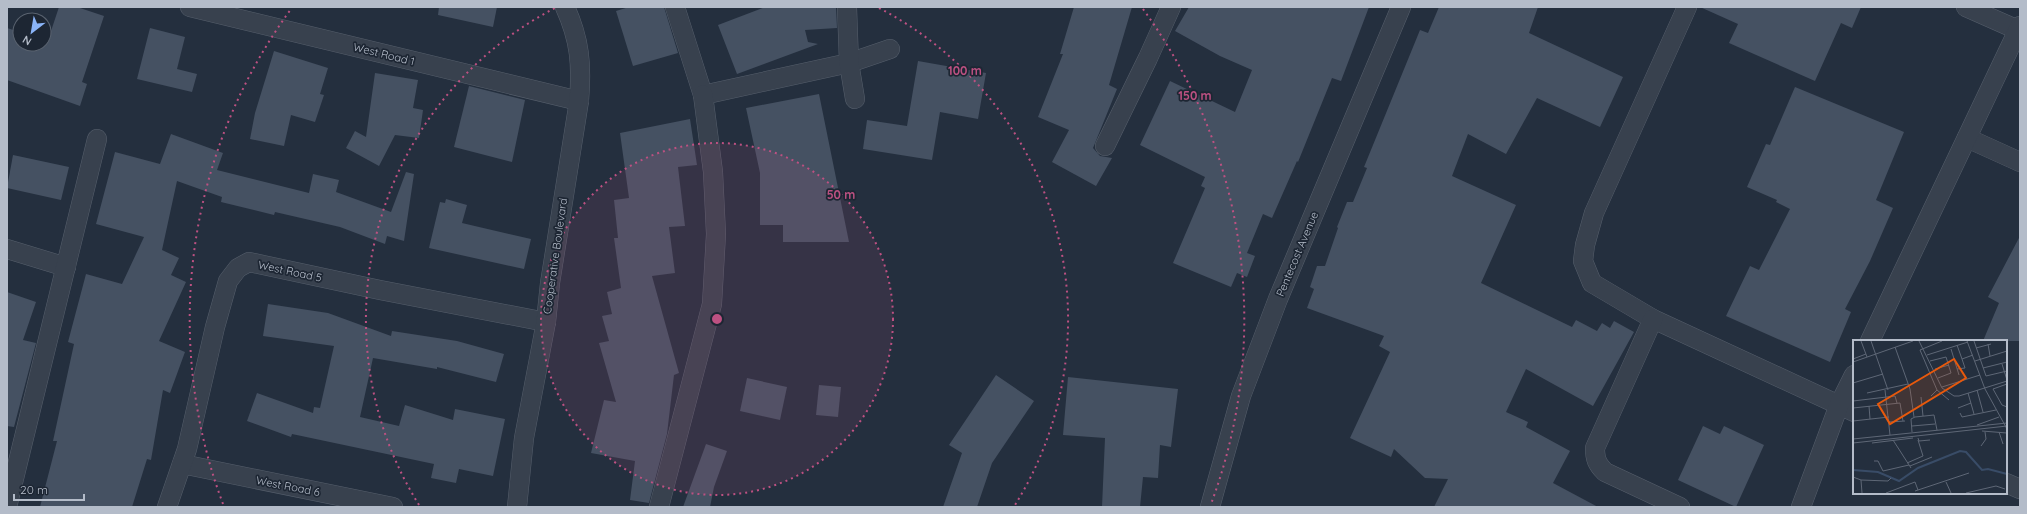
<svg xmlns="http://www.w3.org/2000/svg" width="2027" height="514" viewBox="0 0 2027 514" font-family="Quicksand,sans-serif">
	<style>
		.building { fill: #455162 }
		.lines { fill: none; stroke-linecap: round; stroke-linejoin: round }
		.minor-casing { stroke: #565f6c; stroke-width: 20 }
		.minor { stroke: #38414e; stroke-width: 19 }
		.ring { fill: none; stroke: #bd5182; stroke-width: 2; stroke-dasharray: 2 4 }
		.labels { text-anchor: middle; stroke-width: 3.5; stroke-linejoin: round; paint-order: stroke }
		.street-label { font-size: 11px; fill: #b4bcc9; stroke: #1d2633 }
		.inset-river { fill: none; stroke: #394c67; stroke-width: 2 }
		.inset-road { fill: none; stroke: #5e6776; stroke-width: 1 }
		.view { fill: #e8590c; fill-opacity: 0.15; stroke: #e8590c; stroke-width: 2 }
		.inset-edge { fill: none; stroke: #b4bcc9; stroke-width: 2 }
		.centre { fill: #bd5182; stroke: #1d2633; stroke-width: 2 }
		.ring-label { font-size: 12px; text-anchor: middle; font-weight: bold; fill: #bd5182; stroke: #1d2633; stroke-width: 3.5; stroke-linejoin: round; paint-order: stroke }
	</style>
	<rect width="100%" height="100%" fill="#242f3e"/>
	<g class="building">
		<path d="M 59,7 L 77,7 L 104,16 L 82,82 L 87,84 L 80,106 L 7,80 L 7,28 L 20,32 L 20,44 L 44,44 L 44,39 L 48,40 Z"/>
		<path d="M 439,7 L 497,7 L 493,27 L 438,15 Z"/>
		<path d="M 629,7 L 664,7 L 678,53 L 633,66 L 616,11 Z"/>
		<path d="M 765,7 L 836,7 L 837,28 L 805,30 L 808,42 L 818,44 L 737,74 L 718,25 Z"/>
		<path d="M 1074,7 L 1132,7 L 1109,85 L 1117,89 L 1093,148 L 1100,156 L 1112,158 L 1096,186 L 1052,162 L 1069,130 L 1038,117 L 1063,54 L 1060,54 Z"/>
		<path d="M 1189,7 L 1369,7 L 1341,81 L 1332,78 L 1298,162 L 1297,161 L 1272,218 L 1263,214 L 1247,253 L 1255,256 L 1247,277 L 1237,273 L 1231,287 L 1173,263 L 1205,188 L 1201,186 L 1205,177 L 1140,145 L 1170,81 L 1235,112 L 1252,70 L 1220,56 L 1175,31 Z"/>
		<path d="M 1439,7 L 1538,7 L 1529,33 L 1623,77 L 1600,127 L 1537,98 L 1506,154 L 1468,134 L 1452,176 L 1516,205 L 1481,283 L 1572,327 L 1576,320 L 1597,331 L 1602,323 L 1610,328 L 1614,321 L 1634,332 L 1593,406 L 1526,369 L 1506,412 L 1528,422 L 1526,427 L 1570,451 L 1553,483 L 1598,507 L 1434,507 L 1448,479 L 1425,478 L 1394,449 L 1391,457 L 1350,438 L 1390,352 L 1379,346 L 1384,336 L 1307,308 L 1314,289 L 1310,287 L 1317,266 L 1325,266 L 1338,228 L 1337,227 L 1347,202 L 1353,202 L 1367,168 L 1364,167 L 1420,30 L 1428,33 Z"/>
		<path d="M 1700,7 L 1861,7 L 1852,28 L 1841,23 L 1815,81 L 1729,43 L 1738,24 Z"/>
		<path d="M 150,28 L 185,37 L 177,69 L 197,74 L 192,92 L 137,79 Z"/>
		<path d="M 274,51 L 328,68 L 320,94 L 324,95 L 315,122 L 291,115 L 284,146 L 250,139 L 255,113 Z"/>
		<path d="M 918,61 L 986,73 L 978,119 L 940,112 L 932,160 L 863,149 L 867,120 L 907,126 Z"/>
		<path d="M 375,73 L 418,80 L 413,108 L 423,110 L 419,138 L 395,135 L 379,166 L 346,148 L 355,131 L 366,137 Z"/>
		<path d="M 469,86 L 525,100 L 512,162 L 454,147 Z"/>
		<path d="M 1795,87 L 1904,132 L 1876,200 L 1893,208 L 1870,261 L 1845,309 L 1851,312 L 1830,362 L 1726,316 L 1750,266 L 1759,270 L 1790,209 L 1776,202 L 1777,200 L 1747,187 L 1766,144 L 1770,145 Z"/>
		<path d="M 819,94 L 849,242 L 783,242 L 783,225 L 760,225 L 760,173 L 746,108 Z"/>
		<path d="M 690,119 L 697,165 L 678,167 L 685,226 L 669,227 L 675,273 L 652,276 L 679,373 L 674,375 L 667,434 L 649,503 L 630,500 L 635,461 L 591,453 L 604,400 L 616,402 L 599,343 L 609,341 L 602,316 L 612,314 L 607,292 L 621,288 L 614,238 L 618,238 L 614,200 L 629,198 L 620,133 Z"/>
		<path d="M 171,134 L 223,153 L 217,170 L 309,193 L 313,174 L 339,180 L 336,192 L 391,212 L 406,172 L 414,174 L 404,241 L 387,236 L 385,244 L 340,227 L 275,212 L 274,215 L 221,202 L 222,197 L 177,181 L 162,250 L 179,258 L 171,275 L 186,282 L 159,341 L 185,352 L 170,393 L 163,390 L 151,460 L 147,459 L 132,507 L 40,507 L 57,441 L 53,441 L 74,344 L 68,342 L 86,274 L 122,284 L 144,237 L 96,224 L 115,152 L 160,164 Z"/>
		<path d="M 13,155 L 69,167 L 61,200 L 7,188 Z"/>
		<path d="M 446,199 L 467,205 L 462,223 L 531,239 L 524,269 L 429,248 L 440,202 L 445,203 Z"/>
		<path d="M 2020,236 L 2020,341 L 1983,341 L 1999,303 L 1988,297 Z"/>
		<path d="M 7,292 L 36,302 L 23,340 L 36,343 L 14,427 L 7,426 Z"/>
		<path d="M 268,304 L 328,313 L 391,336 L 392,331 L 457,341 L 504,354 L 496,382 L 437,367 L 437,369 L 373,358 L 360,417 L 399,426 L 405,405 L 453,420 L 455,409 L 505,419 L 493,476 L 459,469 L 456,483 L 431,478 L 434,464 L 292,434 L 291,437 L 247,421 L 257,393 L 313,413 L 314,407 L 320,408 L 334,346 L 263,336 Z"/>
		<path d="M 996,375 L 1034,401 L 992,463 L 977,507 L 943,507 L 962,453 L 949,445 Z"/>
		<path d="M 1068,377 L 1178,389 L 1171,447 L 1160,445 L 1158,478 L 1143,477 L 1140,507 L 1102,507 L 1105,438 L 1063,435 Z"/>
		<path d="M 747,378 L 787,387 L 780,420 L 740,411 Z"/>
		<path d="M 819,385 L 841,387 L 838,417 L 816,415 Z"/>
		<path d="M 1703,426 L 1720,434 L 1724,426 L 1764,445 L 1736,507 L 1678,480 Z"/>
		<path d="M 706,444 L 727,451 L 714,487 L 710,507 L 683,507 Z"/>
	</g>
	<g class="lines">
		<g class="minor-casing">
			<g id="minor">
				<path d="M 190,7 L 579,101"/>
				<path d="M 675,7 L 703,95 L 849,63 L 890,49"/>
				<path d="M 847,7 L 849,63 L 855,99"/>
				<path d="M 1687,7 L 1594,213 L 1585,245 L 1583,261 L 1592,283 L 1653,319 L 1854,412"/>
				<path d="M 1966,7 L 2018,30"/>
				<path d="M 1967,138 L 2020,162"/>
				<path d="M 1105,146 L 1148,58 L 1171,7"/>
				<path d="M 7,249 L 66,267"/>
				<path d="M 1653,319 L 1595,448 C 1595,459 1597,464 1605,472 L 1680,507"/>
				<path d="M 1870,341 L 2020,26"/>
				<path d="M 182,464 L 393,507"/>
				<path d="M 2006,483 L 2020,489"/>
				<path d="M 7,507 L 97,139"/>
				<path d="M 167,507 L 187,449 L 215,327 L 228,281 L 238,268 L 249,262 L 380,290 L 546,322"/>
				<path d="M 517,507 L 524,438 L 546,322 L 550,283 L 579,101 C 582,65 580,40 565,7"/>
				<path d="M 659,507 L 712,304 L 716,234 L 713,172 L 703,95"/>
				<path d="M 1210,507 L 1241,396 L 1278,299 L 1401,7"/>
				<path d="M 1801,507 L 1839,405 L 1854,375"/>
			</g>
		</g>
		<use href="#minor" class="minor"/>
	</g>
	<circle cx="717" cy="319" r="176" fill="#bd5182" fill-opacity=".12"/>
	<g class="ring">
		<circle cx="717" cy="319" r="176"/>
		<path d="M419 505A351 351 0 0 1 555 8M879 8A351 351 0 0 1 1015 505"/>
		<path d="M223 504A527 527 0 0 1 291 9M1143 9A527 527 0 0 1 1211 504"/>
	</g>
	<g class="labels">
		<g class="street-label">
			<text transform="translate(384 54) rotate(14)" y="4">West Road 1</text>
			<text transform="translate(1297 254) rotate(-67)" y="4">Pentecost Avenue</text>
			<text transform="translate(555 256) rotate(-82)" y="4">Cooperative Boulevard</text>
			<text transform="translate(290 271) rotate(12)" y="4">West Road 5</text>
			<text transform="translate(288 486) rotate(11)" y="4">West Road 6</text>
		</g>
	</g>
	<g transform="translate(1853 340)">
		<rect width="154" height="154" fill="#242f3e"/>
		<path class="inset-river" d="M 0,130 L 25,132 L 46,141 L 65,128 L 107,111 L 113,112 L 129,130 L 135,129 L 154,134"/>
		<path class="inset-road" d="M 8,1 L 14,17M 18,1 L 35,50M 66,1 L 89,48 L 101,56 L 106,56 L 154,41M 114,1 L 132,49 L 154,89M 121,1 L 133,36 L 154,31M 135,4 L 137,16M 104,5 L 109,19 L 120,15M 42,7 L 57,49 L 61,77M 123,8 L 138,4M 98,9 L 106,35M 74,15 L 115,2M 0,19 L 13,14M 77,21 L 93,17 L 98,33 L 85,38M 122,21 L 154,11M 0,22 L 60,1M 149,24 L 154,40M 130,28 L 154,22M 82,29 L 96,25M 104,29 L 112,28 L 109,19M 0,43 L 30,34M 154,44 L 140,49 L 149,65 L 154,67M 89,47 L 127,35M 32,50 L 37,95M 84,50 L 67,10 L 89,1M 124,50 L 130,72M 14,53 L 55,44M 115,53 L 121,74M 78,56 L 84,50 L 96,60M 68,57 L 70,76M 0,61 L 42,56 L 44,63M 16,66 L 17,79M 0,68 L 47,63 L 50,81M 105,68 L 118,63M 107,73 L 109,77 L 143,70M 0,81 L 36,77M 36,82 L 52,81M 124,85 L 146,77M 59,86 L 82,84M 129,91 L 154,93M 59,92 L 58,79 L 62,77 L 81,75 L 84,90M 146,92 L 150,104M 65,98 L 66,101 L 77,100M 0,99 L 154,83M 40,100 L 58,128M 0,103 L 154,86M 19,103 L 60,98M 128,106 L 133,99 L 132,92M 21,121 L 25,121 L 30,131 L 56,125M 54,123 L 70,116 L 65,100M 57,126 L 79,117M 0,137 L 8,140 L 9,153M 8,140 L 35,141 L 38,138M 93,142 L 98,153M 62,151 L 116,133M 33,153 L 62,142 L 65,150M 113,153 L 143,146 L 152,149"/>
		<path class="view" d="M 101,19 L 113,38 L 37,84 L 25,64 Z"/>
		<rect width="154" height="154" class="inset-edge"/>
	</g>
	<circle cx="717" cy="319" r="6" class="centre"/>
	<g class="ring-label">
		<text x="965" y="75">100 m</text>
		<text x="1195" y="100">150 m</text>
		<text x="841" y="199">50 m</text>
	</g>
	<rect width="2027" height="514" fill="none" stroke="#b4bcc9" stroke-width="16"/>
	<g transform="translate(32 32) rotate(211)"><circle r="19" fill="#1d2633" stroke="#59626f"/>
	<path d="M0-3L7 15L0 10L-7 15Z" fill="#8ab4f8"/>
	<text y="-6" font-size="11" font-weight="bold" text-anchor="middle" fill="#b4bcc9">N</text>
	</g>
	<path d="M14 494v6h70v-6" fill="none" stroke="#b4bcc9" stroke-width="2"/>
	<text x="20" y="494" font-size="12" fill="#b4bcc9" stroke="#1d2633" stroke-width="3" paint-order="stroke">20 m</text>
</svg>
